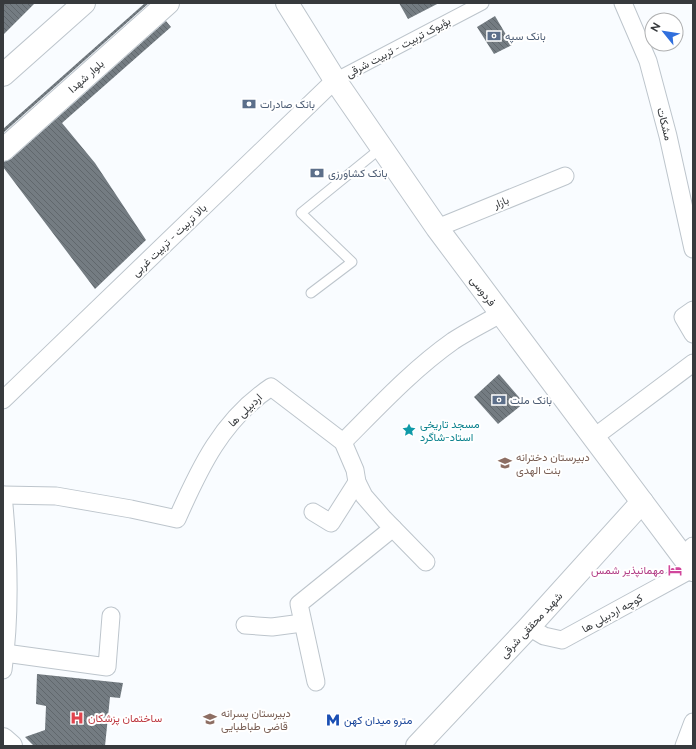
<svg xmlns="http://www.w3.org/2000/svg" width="696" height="749" viewBox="0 0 696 749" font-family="Raleway,Vazirmatn,sans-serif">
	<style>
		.building { fill: url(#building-back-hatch) }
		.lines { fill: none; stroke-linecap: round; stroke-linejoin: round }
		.service-casing { stroke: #bdc5cc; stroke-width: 11 }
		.pedestrian-casing { stroke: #bdc5cc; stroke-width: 15 }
		.minor-casing { stroke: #bdc5cc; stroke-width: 19 }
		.tertiary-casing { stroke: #bdc5cc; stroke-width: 24 }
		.primary-casing { stroke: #bdc5cc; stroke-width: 24 }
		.service { stroke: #fff; stroke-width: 9 }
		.pedestrian { stroke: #fff; stroke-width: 13 }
		.minor { stroke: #fff; stroke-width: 17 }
		.tertiary { stroke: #fff; stroke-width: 22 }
		.primary { stroke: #fff; stroke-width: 22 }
		.labels { text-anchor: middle; stroke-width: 4; stroke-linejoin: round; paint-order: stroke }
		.service-label { font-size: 11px; fill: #4e5e75; stroke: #fff; text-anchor: start }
		.street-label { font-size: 11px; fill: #373a3d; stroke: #fff }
		.culture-label { font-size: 11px; fill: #0d838f; stroke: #fff; text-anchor: start }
		.education-label { font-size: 11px; fill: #785e54; stroke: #fff; text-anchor: start }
		.hotel-label { font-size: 11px; fill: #b23c85; stroke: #fff; text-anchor: end }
		.health-label { font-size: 11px; fill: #be3a42; stroke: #fff; text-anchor: start }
		.transit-label { font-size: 11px; fill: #164399; stroke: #fff; text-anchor: start }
	</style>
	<defs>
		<pattern id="building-back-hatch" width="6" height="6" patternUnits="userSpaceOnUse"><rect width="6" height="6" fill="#747c82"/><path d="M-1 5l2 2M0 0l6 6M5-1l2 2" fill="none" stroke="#60676c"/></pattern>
	</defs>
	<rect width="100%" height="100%" fill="#f9fcff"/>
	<g class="building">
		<path d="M 3,3 L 35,3 L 3,35 Z"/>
		<path d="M 145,3 L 149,3 L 3,133 L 3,129 Z"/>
		<path d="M 399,3 L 439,3 L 408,19 Z"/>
		<path d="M 495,16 L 512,45 L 494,54 L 477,27 Z"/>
		<path d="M 166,21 L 171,27 L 62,123 L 95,163 L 146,240 L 95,289 L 3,167 L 3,162 L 11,159 Z"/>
		<path d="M 499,374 L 524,403 L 498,424 L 474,397 Z"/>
		<path d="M 37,674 L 123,683 L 120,698 L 110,697 L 105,746 L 34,746 L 25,737 L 45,730 L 46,706 L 36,704 Z"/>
	</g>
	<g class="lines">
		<g class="service-casing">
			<path id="service" d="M 311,293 L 352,262 L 301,213 L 381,148"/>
		</g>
		<g class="pedestrian-casing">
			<path id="pedestrian" d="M 335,80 L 482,3"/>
		</g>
		<g class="minor-casing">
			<g id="minor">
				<path d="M 623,3 L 648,61 L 668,136 L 693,249"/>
				<path d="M 437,228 L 565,176"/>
				<path d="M 693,310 L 683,317 L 693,334"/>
				<path d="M 3,400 L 335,80"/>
				<path d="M 593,438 L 693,363"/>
				<path d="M 343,442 C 378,407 412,370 453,341 C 468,331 485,323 500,314"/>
				<path d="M 3,495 L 56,496 L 131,509 L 177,519 C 200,467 222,420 271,387 L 343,442 L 355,470 L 357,482 L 364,496 L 384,519 L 426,562"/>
				<path d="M 3,495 C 9,554 11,612 3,670"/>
				<path d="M 313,512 L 331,523 L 357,482"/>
				<path d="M 683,556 L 693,546"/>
				<path d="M 245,625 L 272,627 L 302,623"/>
				<path d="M 529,627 L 544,636 L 562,640 L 692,569"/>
				<path d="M 5,653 L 107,667 L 111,616"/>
				<path d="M 316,682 L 299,604 L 393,528"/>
				<path d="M 684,746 L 693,722"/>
			</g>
		</g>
		<g class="tertiary-casing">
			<path id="tertiary" d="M 417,746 L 529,627 L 642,502"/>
		</g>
		<g class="primary-casing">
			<g id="primary">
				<path d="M 287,3 L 335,80 L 437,228 L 693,570"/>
				<path d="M 3,75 L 84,3"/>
				<path d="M 3,150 L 168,3"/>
				<path d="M 3,739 L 11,746"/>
			</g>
		</g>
		<use href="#service" class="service"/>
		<use href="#pedestrian" class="pedestrian"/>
		<use href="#minor" class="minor"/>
		<use href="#tertiary" class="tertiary"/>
		<use href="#primary" class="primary"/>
	</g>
	<defs>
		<g id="bank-bare" transform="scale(1.08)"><path d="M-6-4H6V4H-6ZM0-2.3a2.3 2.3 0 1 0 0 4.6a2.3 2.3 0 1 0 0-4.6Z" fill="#5c6f8a" stroke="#fff" stroke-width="2.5" paint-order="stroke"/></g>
		<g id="sight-bare" transform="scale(1.08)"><path d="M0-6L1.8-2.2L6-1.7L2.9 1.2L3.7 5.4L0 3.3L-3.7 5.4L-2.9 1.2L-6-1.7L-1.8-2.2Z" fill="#0f9aa8" stroke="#fff" stroke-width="2.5" paint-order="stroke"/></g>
		<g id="school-bare" transform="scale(1.08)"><path d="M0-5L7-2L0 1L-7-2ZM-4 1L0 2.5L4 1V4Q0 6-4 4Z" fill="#8d6e63" stroke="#fff" stroke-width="2.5" paint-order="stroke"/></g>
		<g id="hotel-bare" transform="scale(1.08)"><path d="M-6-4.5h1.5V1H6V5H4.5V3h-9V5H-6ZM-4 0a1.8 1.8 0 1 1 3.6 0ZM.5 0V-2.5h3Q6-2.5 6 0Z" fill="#d1479c" stroke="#fff" stroke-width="2.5" paint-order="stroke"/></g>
		<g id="hospital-bare" transform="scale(1.08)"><path d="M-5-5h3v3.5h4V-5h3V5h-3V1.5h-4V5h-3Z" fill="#e0444e" stroke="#fff" stroke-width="2.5" paint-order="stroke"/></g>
		<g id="metro-bare" transform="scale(1.08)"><path d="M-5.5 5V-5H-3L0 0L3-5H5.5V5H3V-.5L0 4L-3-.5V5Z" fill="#1a4fb4" stroke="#fff" stroke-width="2.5" paint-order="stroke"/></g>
	</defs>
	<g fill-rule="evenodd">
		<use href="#bank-bare" x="494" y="36"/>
		<use href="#bank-bare" x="249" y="104"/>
		<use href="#bank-bare" x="317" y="173"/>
		<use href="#bank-bare" x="499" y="400"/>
		<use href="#sight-bare" x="409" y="430"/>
		<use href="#school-bare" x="505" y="463"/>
		<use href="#hotel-bare" x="675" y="570"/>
		<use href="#hospital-bare" x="77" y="718"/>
		<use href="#school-bare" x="210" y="719"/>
		<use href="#metro-bare" x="333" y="720"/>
	</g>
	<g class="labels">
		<g class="service-label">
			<text x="505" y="40">بانک سپه</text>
			<text x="260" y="108">بانک صادرات</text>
			<text x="328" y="177">بانک کشاورزی</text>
			<text x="510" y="404">بانک ملت</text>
		</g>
		<g class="street-label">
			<text transform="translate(398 47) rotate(-28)" y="4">بؤیوک تربیت - تربیت شرقی</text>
			<text transform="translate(86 76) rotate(-42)" y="4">بلوار شهدا</text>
			<text transform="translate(665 124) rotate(76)" y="4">مشکات</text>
			<text transform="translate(501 202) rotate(-22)" y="4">بازار</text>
			<text transform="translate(169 240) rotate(-44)" y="4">بالا تربیت - تربیت غربی</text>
			<text transform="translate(483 291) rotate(53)" y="4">فردوسی</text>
			<text transform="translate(245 410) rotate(-44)" y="4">اردبیلی ها</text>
			<text transform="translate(612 613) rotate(-29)" y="4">کوچه اردبیلی ها</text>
			<text transform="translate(531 625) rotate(-47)" y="4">شهید محققی شرقی</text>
		</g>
		<g class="culture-label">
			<text x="420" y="428">مسجد تاریخی<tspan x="420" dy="13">استاد-شاگرد</tspan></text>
		</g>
		<g class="education-label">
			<text x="516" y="461">دبیرستان دخترانه<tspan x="516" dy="13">بنت الهدی</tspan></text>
			<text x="221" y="717">دبیرستان پسرانه<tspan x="221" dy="13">قاضی طباطبایی</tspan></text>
		</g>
		<g class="hotel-label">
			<text x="664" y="574">مهمانپذیر شمس</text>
		</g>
		<g class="health-label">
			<text x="88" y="722">ساختمان پزشکان</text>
		</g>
		<g class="transit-label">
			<text x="344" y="724">مترو میدان کهن</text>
		</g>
	</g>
	<rect width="696" height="749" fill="none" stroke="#373a3d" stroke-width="8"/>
	<g transform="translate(664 32) rotate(300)"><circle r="19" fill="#ffffff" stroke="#afb0b1"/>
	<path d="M0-3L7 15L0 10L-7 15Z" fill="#306fdd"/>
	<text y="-6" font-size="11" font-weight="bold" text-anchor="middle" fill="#373a3d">N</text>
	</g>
</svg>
